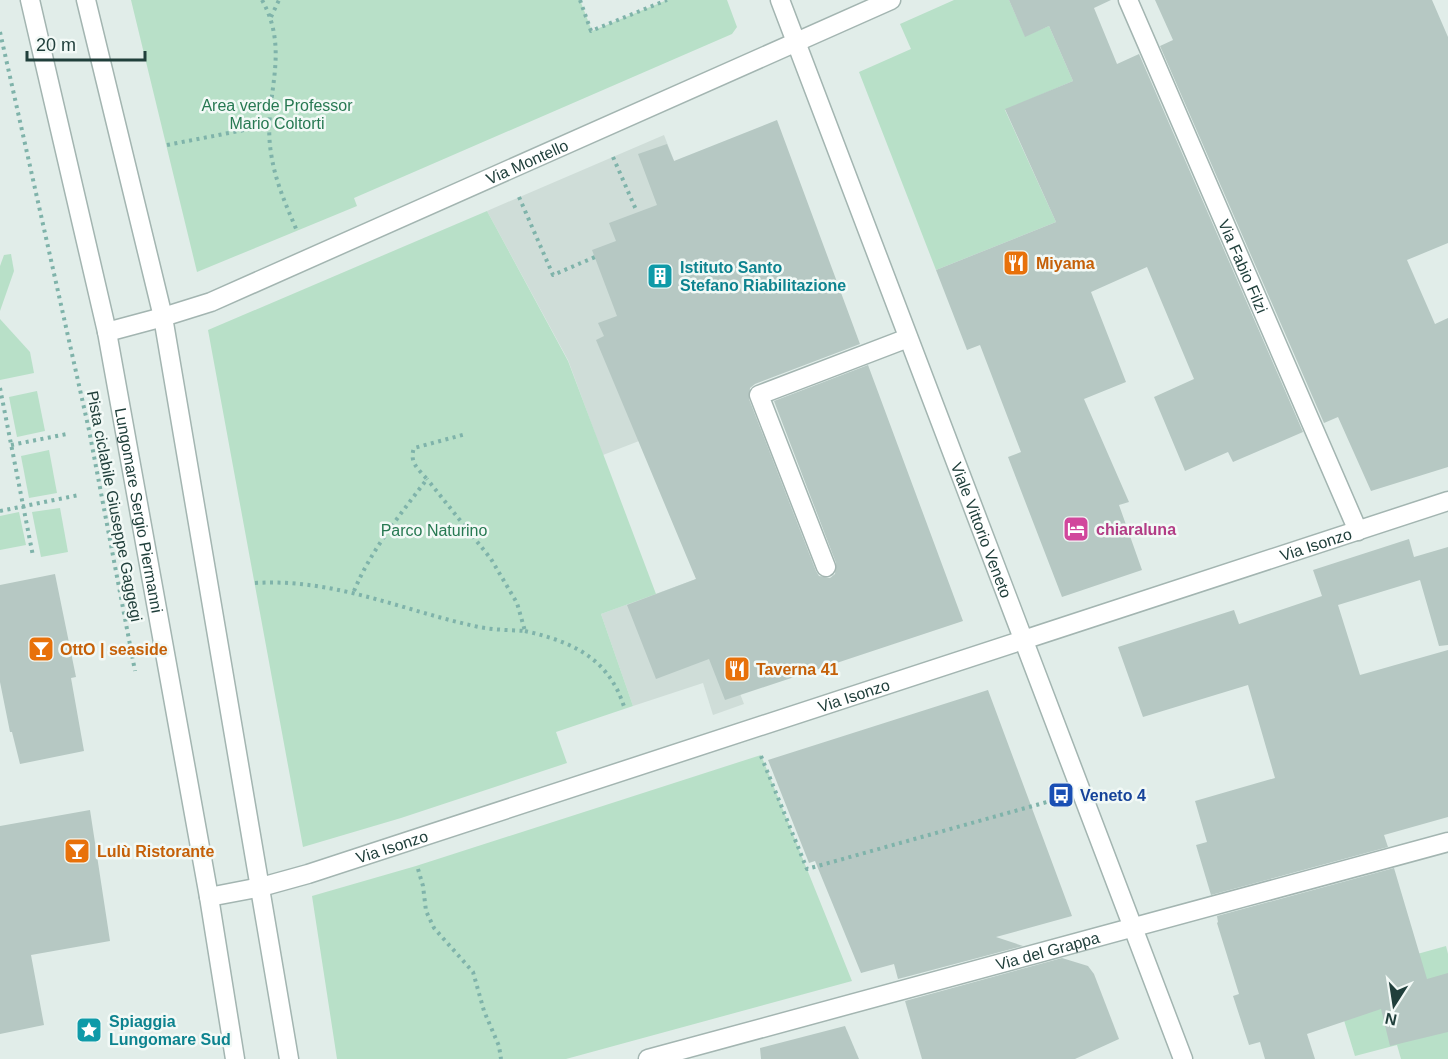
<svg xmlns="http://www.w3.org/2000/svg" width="1448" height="1059" viewBox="0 0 1448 1059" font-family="Helvetica,sans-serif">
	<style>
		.built { fill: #cfddd8 }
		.green { fill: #b8e0c8 }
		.building { fill: #b6c8c3 }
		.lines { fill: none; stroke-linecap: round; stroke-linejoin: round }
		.minor-casing { stroke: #a3b5b1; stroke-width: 21 }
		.path { stroke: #7fb3aa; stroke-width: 4; stroke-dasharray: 3 4.5; stroke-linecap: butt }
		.minor { stroke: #fff; stroke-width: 18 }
		.labels { text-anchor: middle; stroke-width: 5; stroke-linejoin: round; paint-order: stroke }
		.park-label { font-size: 16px; fill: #277952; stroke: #f2f9f6 }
		.street-label { font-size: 16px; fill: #203f3b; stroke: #f2f9f6 }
		.food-label { font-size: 16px; font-weight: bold; fill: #c56008; stroke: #f2f9f6; text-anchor: start }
		.culture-label { font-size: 16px; font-weight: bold; fill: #0d838f; stroke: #f2f9f6; text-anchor: start }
		.hotel-label { font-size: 16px; font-weight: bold; fill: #b23c85; stroke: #f2f9f6; text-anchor: start }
		.transit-label { font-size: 16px; font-weight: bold; fill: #164399; stroke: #f2f9f6; text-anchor: start }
	</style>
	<rect width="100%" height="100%" fill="#e1ede9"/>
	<g class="built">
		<path d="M 664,135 L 757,373 L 742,401 L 603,455 L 568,360 L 487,211 Z"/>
		<path d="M 696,579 L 744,704 L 713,715 L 703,683 L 633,706 L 601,614 Z"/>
	</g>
	<g class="green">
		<path d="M 131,0 L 580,0 L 592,31 L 667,0 L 727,0 L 737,27 L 732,34 L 354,198 L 357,206 L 197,272 Z"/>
		<path d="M 954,0 L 1009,0 L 1025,36 L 1049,26 L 1073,81 L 1005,110 L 1056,222 L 936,270 L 859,72 L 911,49 L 900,24 Z"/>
		<path d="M 487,211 L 568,361 L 656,594 L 601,614 L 633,706 L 556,732 L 567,763 L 401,818 L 303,847 L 208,330 Z"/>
		<path d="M 11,254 L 14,271 L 0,311 L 0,266 L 4,255 Z"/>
		<path d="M 0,319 L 30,352 L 34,373 L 0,380 Z"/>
		<path d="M 37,391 L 45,431 L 17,437 L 9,397 Z"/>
		<path d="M 49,450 L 57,493 L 29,498 L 21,456 Z"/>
		<path d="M 60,508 L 68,552 L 41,557 L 32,512 Z"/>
		<path d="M 19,512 L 26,545 L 0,550 L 0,516 Z"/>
		<path d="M 761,755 L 852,981 L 566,1059 L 337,1059 L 312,896 L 416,866 Z"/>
		<path d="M 1446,946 L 1448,954 L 1448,1059 L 1401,1059 L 1397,1045 L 1355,1056 L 1331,978 Z"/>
	</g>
	<g class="building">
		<path d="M 1009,0 L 1111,0 L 1094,8 L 1117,64 L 1139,54 L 1303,432 L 1233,462 L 1228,452 L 1185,471 L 1154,397 L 1194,379 L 1147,267 L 1091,292 L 1126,382 L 1084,399 L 1129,502 L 1119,505 L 1142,570 L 1062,597 L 1008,457 L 1021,452 L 980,345 L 967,350 L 936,270 L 1056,222 L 1005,109 L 1073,81 L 1049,26 L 1025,37 Z"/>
		<path d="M 1155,0 L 1432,0 L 1448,37 L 1448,243 L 1407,260 L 1435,324 L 1448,318 L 1448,467 L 1371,491 L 1338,417 L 1324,423 L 1160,46 L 1173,40 Z"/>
		<path d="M 777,120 L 860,344 L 755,384 L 750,388 L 749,399 L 816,571 L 819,576 L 830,578 L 835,574 L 836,563 L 774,401 L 868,365 L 963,621 L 725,700 L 709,659 L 656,679 L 627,605 L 696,579 L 596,340 L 604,336 L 598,323 L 617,316 L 592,250 L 616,241 L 609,223 L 657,205 L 638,154 L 667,144 L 674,161 Z"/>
		<path d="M 1409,539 L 1414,557 L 1448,547 L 1448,645 L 1439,646 L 1420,580 L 1338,605 L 1360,675 L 1448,650 L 1448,817 L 1384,835 L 1388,847 L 1211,895 L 1196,845 L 1207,842 L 1195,801 L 1275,778 L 1248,685 L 1143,717 L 1118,647 L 1234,610 L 1239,624 L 1322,596 L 1313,570 Z"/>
		<path d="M 55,574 L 76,677 L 71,678 L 84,751 L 20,764 L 12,732 L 10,732 L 0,682 L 0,585 Z"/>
		<path d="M 988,690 L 1072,916 L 996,937 L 1023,946 L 898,979 L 894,964 L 861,973 L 815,861 L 809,863 L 768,760 Z"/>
		<path d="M 90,810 L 110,941 L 31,955 L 44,1025 L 0,1034 L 0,826 Z"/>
		<path d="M 1394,868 L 1427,979 L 1448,973 L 1448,1032 L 1390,1046 L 1381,1009 L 1307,1034 L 1315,1059 L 1265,1059 L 1260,1042 L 1249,1045 L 1233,996 L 1239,994 L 1217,923 L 1218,922 L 1217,916 Z"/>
		<path d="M 1062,958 L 1088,966 L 1094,974 L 1119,1039 L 1075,1059 L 922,1059 L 905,1001 Z"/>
		<path d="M 845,1026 L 859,1059 L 761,1059 L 760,1048 Z"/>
	</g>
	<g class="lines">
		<g class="minor-casing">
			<g id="minor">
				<path id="s1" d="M 30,0 L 107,332 L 209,897 L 235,1059"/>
				<path d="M 86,0 L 163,317 L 289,1059"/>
				<path id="s2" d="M 780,0 L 1183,1059"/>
				<path id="s3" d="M 1128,0 L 1358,531"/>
				<path id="s4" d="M 107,332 L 163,317 L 211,302 L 891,0"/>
				<path d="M 826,567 L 759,395 L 908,338"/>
				<path id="s5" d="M 209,897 L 261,887 L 308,874 L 1448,501"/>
				<path id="s6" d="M 648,1059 L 1448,842"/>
			</g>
		</g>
		<g class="path">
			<path d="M 262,0 C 292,54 262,98 271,153 C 275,181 286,205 297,231"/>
			<path d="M 580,0 L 591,31 L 667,0"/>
			<path d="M 271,17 L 279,0"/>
			<path d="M 0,32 L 89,430 L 135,671"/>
			<path d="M 167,145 L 270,125"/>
			<path d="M 613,157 L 637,212"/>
			<path d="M 519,197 L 553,275 L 595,257"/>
			<path d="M 0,388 L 33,556"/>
			<path d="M 11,445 L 67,434"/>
			<path d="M 0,511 L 79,495"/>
			<path d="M 255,583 C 335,578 403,611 479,627 C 494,630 510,630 525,631 L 517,603 L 491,559 L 427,479"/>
			<path d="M 354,591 C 371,550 400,515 427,479 C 418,469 409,462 414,448 L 466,434"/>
			<path d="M 525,631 C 560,639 595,651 614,684 C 619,692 622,701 625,709"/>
			<path d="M 761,756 L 807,869 L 1047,802"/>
			<path d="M 418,869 L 423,886 L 426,911 L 434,928 L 473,972 L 484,1011 L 499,1046 L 501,1059"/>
		</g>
		<use href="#minor" class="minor"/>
	</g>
	<defs>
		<g id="restaurant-square" transform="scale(1.35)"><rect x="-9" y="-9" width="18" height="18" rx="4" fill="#e8710a" stroke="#f2f9f6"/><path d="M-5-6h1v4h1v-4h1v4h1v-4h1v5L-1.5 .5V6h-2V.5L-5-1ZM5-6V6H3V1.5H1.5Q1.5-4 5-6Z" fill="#fff"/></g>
		<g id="building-square" transform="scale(1.35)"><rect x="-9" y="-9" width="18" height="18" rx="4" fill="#0f9aa8" stroke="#f2f9f6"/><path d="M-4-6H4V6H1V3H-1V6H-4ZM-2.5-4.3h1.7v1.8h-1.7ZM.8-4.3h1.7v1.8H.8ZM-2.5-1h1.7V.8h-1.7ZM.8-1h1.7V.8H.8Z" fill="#fff"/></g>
		<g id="hotel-square" transform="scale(1.35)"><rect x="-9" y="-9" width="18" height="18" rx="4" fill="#d1479c" stroke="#f2f9f6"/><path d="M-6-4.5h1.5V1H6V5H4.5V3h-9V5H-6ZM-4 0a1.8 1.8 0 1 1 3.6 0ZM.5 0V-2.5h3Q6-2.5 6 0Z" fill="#fff"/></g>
		<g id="bar-square" transform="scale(1.35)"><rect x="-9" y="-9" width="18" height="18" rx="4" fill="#e8710a" stroke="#f2f9f6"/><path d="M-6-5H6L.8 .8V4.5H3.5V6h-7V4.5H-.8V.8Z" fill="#fff"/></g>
		<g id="bus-square" transform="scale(1.35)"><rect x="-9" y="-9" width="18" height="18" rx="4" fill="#1a4fb4" stroke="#f2f9f6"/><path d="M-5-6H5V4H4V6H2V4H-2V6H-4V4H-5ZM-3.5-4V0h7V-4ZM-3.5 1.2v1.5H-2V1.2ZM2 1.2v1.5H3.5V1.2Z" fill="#fff"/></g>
		<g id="sight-square" transform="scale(1.35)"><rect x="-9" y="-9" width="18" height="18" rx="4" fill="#0f9aa8" stroke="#f2f9f6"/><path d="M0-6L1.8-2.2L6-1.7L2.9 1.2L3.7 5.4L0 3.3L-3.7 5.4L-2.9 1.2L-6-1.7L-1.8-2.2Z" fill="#fff"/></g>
	</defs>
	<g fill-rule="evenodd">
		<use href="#restaurant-square" x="1016" y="263"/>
		<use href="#building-square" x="660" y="276"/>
		<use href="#hotel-square" x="1076" y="529"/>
		<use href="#bar-square" x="41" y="649"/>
		<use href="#restaurant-square" x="737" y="669"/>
		<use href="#bus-square" x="1061" y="795"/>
		<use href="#bar-square" x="77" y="851"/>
		<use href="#sight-square" x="89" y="1030"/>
	</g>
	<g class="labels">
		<g class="park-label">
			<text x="277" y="111">Area verde Professor<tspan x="277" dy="18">Mario Coltorti</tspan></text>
			<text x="434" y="536">Parco Naturino</text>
		</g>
		<g class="street-label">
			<text dy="6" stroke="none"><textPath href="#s4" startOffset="454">Via Montello</textPath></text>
			<text dy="6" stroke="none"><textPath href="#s3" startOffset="290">Via Fabio Filzi</textPath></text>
			<text transform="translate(115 506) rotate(79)" y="6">Pista ciclabile Giuseppe Gaggegi</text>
			<text dy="6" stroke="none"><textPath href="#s1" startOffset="522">Lungomare Sergio Piermanni</textPath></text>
			<text dy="6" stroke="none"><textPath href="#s2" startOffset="567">Viale Vittorio Veneto</textPath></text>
			<text dy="6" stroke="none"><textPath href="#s5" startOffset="1162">Via Isonzo</textPath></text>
			<text dy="6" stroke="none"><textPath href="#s5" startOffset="676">Via Isonzo</textPath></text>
			<text dy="6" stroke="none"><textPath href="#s5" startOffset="190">Via Isonzo</textPath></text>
			<text dy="6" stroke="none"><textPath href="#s6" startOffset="414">Via del Grappa</textPath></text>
		</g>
		<g class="food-label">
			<text x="1036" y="269">Miyama</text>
			<text x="60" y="655">OttO | seaside</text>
			<text x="756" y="675">Taverna 41</text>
			<text x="97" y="857">Lulù Ristorante</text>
		</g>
		<g class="culture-label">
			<text x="680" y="273">Istituto Santo<tspan x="680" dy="18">Stefano Riabilitazione</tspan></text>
			<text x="109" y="1027">Spiaggia<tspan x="109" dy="18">Lungomare Sud</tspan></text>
		</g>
		<g class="hotel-label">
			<text x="1096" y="535">chiaraluna</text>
		</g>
		<g class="transit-label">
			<text x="1080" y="801">Veneto 4</text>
		</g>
	</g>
	<g transform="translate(1394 1005) rotate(192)" stroke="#f2f9f6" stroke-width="4.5" paint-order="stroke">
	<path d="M0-4.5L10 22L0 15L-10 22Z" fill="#203f3b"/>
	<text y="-9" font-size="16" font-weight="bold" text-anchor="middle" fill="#203f3b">N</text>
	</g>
	<path d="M27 51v9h118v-9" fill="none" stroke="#203f3b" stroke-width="3"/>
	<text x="36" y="51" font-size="18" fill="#203f3b" stroke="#f2f9f6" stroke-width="4.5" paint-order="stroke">20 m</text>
</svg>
